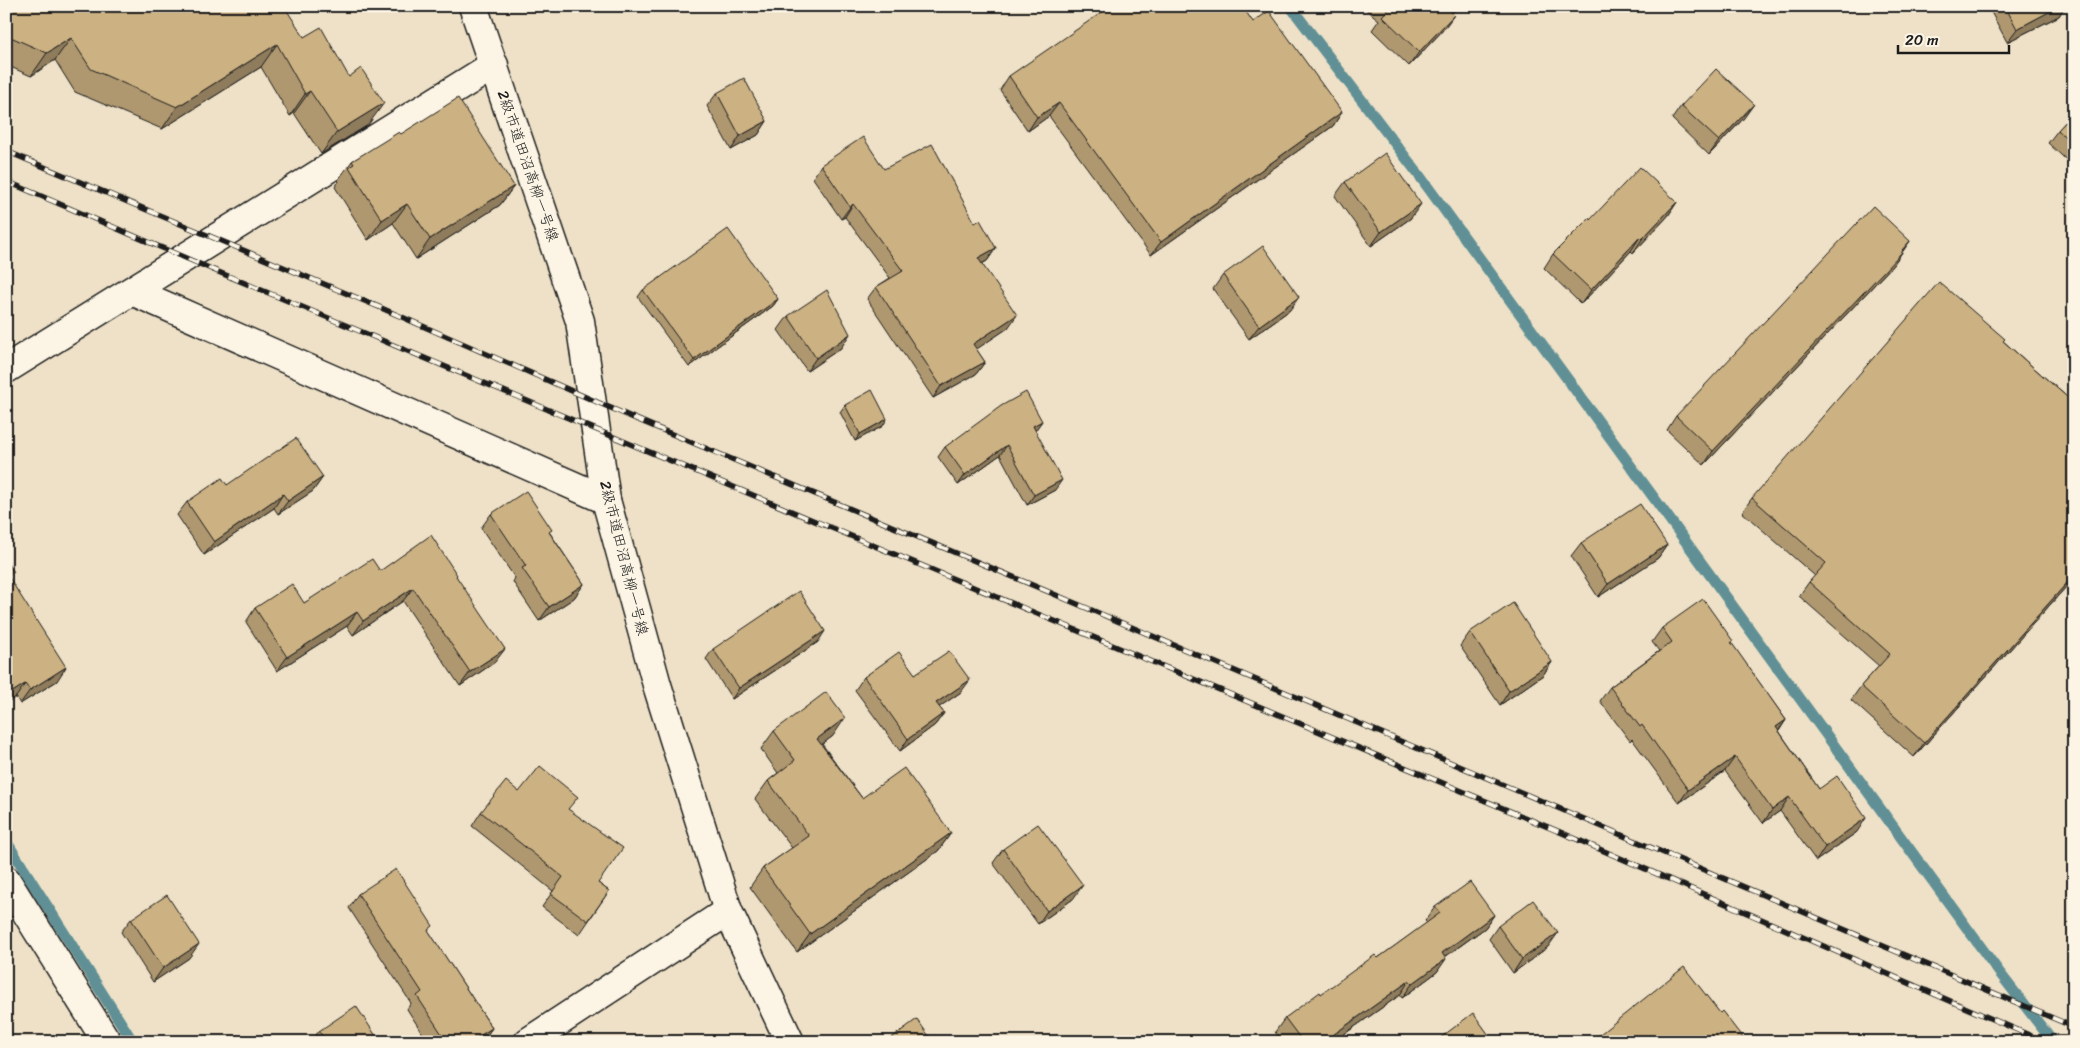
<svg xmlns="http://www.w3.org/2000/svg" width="2080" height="1048" viewBox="0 0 2080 1048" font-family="Sriracha,'Klee One',sans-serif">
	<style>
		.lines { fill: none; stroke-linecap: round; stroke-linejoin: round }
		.stream { stroke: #609095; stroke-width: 11 }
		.minor-casing { stroke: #1c1c1c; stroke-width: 31 }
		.minor { stroke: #fcf5e5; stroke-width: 28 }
		.rail-casing { stroke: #1c1c1c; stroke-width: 5.5 }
		.rail { stroke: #fcf5e5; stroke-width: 4; stroke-dasharray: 11; stroke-linecap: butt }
		.wall { fill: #af9870; stroke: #1c1c1c }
		.shaded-wall { fill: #8f7c5b; stroke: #1c1c1c }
		.building { fill: #ccb182; stroke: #1c1c1c }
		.labels { text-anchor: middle; stroke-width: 5; stroke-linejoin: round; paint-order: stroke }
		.street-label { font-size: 15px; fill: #1c1c1c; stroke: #fcf5e5 }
	</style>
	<rect width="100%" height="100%" fill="#eee1c7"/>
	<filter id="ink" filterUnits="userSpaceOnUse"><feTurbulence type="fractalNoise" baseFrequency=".02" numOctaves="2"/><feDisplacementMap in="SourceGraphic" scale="10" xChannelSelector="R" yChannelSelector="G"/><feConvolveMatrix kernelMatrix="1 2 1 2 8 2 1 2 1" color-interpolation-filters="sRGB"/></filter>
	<g filter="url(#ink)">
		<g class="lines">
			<g class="stream">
				<path d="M 1290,6 L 1419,175 L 1999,972 L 2053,1042"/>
				<path d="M 6,841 L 133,1042"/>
			</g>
			<g class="minor-casing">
				<g id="minor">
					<path d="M 473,6 L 580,321 L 606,500 L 657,685 L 728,911 L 790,1042"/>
					<path d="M 132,291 L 606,500"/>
					<path d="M 6,369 L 494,65"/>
					<path d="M 6,880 L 107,1042"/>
					<path d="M 528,1042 L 728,911"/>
				</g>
			</g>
			<use href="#minor" class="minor"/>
			<g class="rail-casing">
				<g id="rail">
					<path d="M 6,151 L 379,307 L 636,419 L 1049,592 L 2074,1027"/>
					<path d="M 6,181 L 216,271 L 1560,832 L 2045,1042"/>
				</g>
			</g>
			<use href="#rail" class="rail"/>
		</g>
		<g class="wall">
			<path d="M 6,6 L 304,37 L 368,125 L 321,154 L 294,113 L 290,116 L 261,67 L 162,129 L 75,92 L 55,60 L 31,76 L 6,65 Z"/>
			<path d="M 930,6 L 942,6 L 934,12 Z"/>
			<path d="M 1362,6 L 1459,6 L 1452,13 L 1444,29 L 1409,66 L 1372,30 L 1379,20 Z"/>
			<path d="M 1995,6 L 2065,6 L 2059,16 L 2007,42 L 1991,12 Z"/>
			<path d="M 1253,22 L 1342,112 L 1333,126 L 1151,255 L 1049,116 L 1028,131 L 1000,90 L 1009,76 Z"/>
			<path d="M 717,93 L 767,121 L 758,135 L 731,150 L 707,106 Z"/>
			<path d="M 1681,106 L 1744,118 L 1709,155 L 1672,119 Z"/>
			<path d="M 2074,113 L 2074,167 L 2048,143 L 2058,130 Z"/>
			<path d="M 401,134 L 514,186 L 500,205 L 416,259 L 393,223 L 368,240 L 335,187 L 339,181 L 338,180 L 352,161 Z"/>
			<path d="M 821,165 L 884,169 L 975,223 L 996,248 L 987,261 L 982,264 L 1008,328 L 976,349 L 985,362 L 976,374 L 933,398 L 867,299 L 876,287 L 890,278 L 845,217 L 841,219 L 813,178 Z"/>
			<path d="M 1345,182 L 1411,218 L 1371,246 L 1335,196 Z"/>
			<path d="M 1677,202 L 1668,216 L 1633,253 L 1631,251 L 1581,304 L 1544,268 L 1553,254 L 1590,220 Z"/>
			<path d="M 1910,241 L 1893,265 L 1704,465 L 1667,430 L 1676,416 Z"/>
			<path d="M 1223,275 L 1290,310 L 1249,339 L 1213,289 Z"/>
			<path d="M 643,290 L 778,299 L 773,306 L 689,367 L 638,297 Z"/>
			<path d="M 788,316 L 841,348 L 807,371 L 778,330 Z"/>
			<path d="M 2003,341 L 2074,403 L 2074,578 L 1914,757 L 1851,700 L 1861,686 L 1879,666 L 1799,596 L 1809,582 L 1815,576 L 1742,512 L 1752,498 Z"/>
			<path d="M 845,405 L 883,426 L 855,441 L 840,412 Z"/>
			<path d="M 1042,421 L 1035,430 L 1055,490 L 1027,505 L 1000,455 L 958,485 L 938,457 L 945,447 Z"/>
			<path d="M 323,477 L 313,491 L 278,514 L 274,508 L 204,555 L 177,515 L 187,502 L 227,485 Z"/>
			<path d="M 491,514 L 550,533 L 584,584 L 574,598 L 539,621 L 513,582 L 515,578 L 481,528 Z"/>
			<path d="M 1581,543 L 1667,545 L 1658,558 L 1598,597 L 1571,556 Z"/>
			<path d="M 6,561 L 9,579 L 57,681 L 20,704 L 16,697 L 6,703 Z"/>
			<path d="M 380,571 L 456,576 L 495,662 L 460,686 L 403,601 L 353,635 L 347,626 L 277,671 L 246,622 L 255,608 L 304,603 Z"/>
			<path d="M 1662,628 L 1731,643 L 1786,720 L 1779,731 L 1819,789 L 1857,832 L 1816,861 L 1780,811 L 1763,823 L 1725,771 L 1679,803 L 1632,739 L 1630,741 L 1600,701 L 1610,687 L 1659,651 L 1652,642 Z"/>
			<path d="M 1470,632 L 1552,662 L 1543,675 L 1500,705 L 1460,646 Z"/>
			<path d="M 818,642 L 732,699 L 706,659 L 713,649 Z"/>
			<path d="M 915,674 L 961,692 L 939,707 L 944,713 L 935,725 L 900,751 L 855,690 L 864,677 Z"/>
			<path d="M 774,731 L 833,736 L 822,744 L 862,798 L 951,833 L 938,851 L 797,952 L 750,887 L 763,868 L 792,848 L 755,799 L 768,781 L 778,773 L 761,749 Z"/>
			<path d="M 519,792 L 569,810 L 598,883 L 609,891 L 579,935 L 542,907 L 553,891 L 472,826 L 481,812 Z"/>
			<path d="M 1003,849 L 1073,899 L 1038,924 L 993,863 Z"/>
			<path d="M 358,894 L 429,932 L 492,1028 L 482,1042 L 428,1042 L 407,1009 L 411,1003 L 349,908 Z"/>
			<path d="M 1435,907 L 1494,915 L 1485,928 L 1445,957 L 1437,972 L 1402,998 L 1400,995 L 1333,1042 L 1283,1042 L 1275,1032 L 1285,1018 L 1378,958 L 1427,923 L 1425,921 Z"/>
			<path d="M 131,919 L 189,958 L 153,982 L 121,932 Z"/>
			<path d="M 1498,926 L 1548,947 L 1513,973 L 1489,939 Z"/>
			<path d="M 319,1031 L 380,1042 L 311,1042 Z"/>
		</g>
		<g class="shaded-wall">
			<path d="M 938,6 L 942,6 L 934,12 Z"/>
			<path d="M 1455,6 L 1459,6 L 1441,25 L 1450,11 Z"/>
			<path d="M 2060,6 L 2065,6 L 2059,16 L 2007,42 L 2017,29 Z"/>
			<path d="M 1454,15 L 1444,29 L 1409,66 L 1419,52 Z"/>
			<path d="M 71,38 L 55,60 L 31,76 L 47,53 Z"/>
			<path d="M 277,44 L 261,67 L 162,129 L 177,107 Z"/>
			<path d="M 310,91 L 294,113 L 290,116 L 305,94 Z"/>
			<path d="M 384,103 L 368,125 L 321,154 L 337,132 Z"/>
			<path d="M 1059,103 L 1049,116 L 1028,131 L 1037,117 Z"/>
			<path d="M 1754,104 L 1744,118 L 1709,155 L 1719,141 Z"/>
			<path d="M 1342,112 L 1333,126 L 1151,255 L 1161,242 Z"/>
			<path d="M 767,121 L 758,135 L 731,150 L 740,136 Z"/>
			<path d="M 514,186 L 500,205 L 416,259 L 430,239 Z"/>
			<path d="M 1677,202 L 1668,216 L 1633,253 L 1642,239 Z"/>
			<path d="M 407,204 L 393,223 L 368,240 L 382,220 Z"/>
			<path d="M 853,204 L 845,217 L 841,219 L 850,207 Z"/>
			<path d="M 1421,204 L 1411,218 L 1371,246 L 1381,232 Z"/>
			<path d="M 1640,237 L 1631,251 L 1581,304 L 1591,290 Z"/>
			<path d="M 1910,241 L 1893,265 L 1704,465 L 1713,451 Z"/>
			<path d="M 996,248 L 987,261 L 969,270 L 978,258 Z"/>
			<path d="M 1299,297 L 1290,310 L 1249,339 L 1259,326 Z"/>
			<path d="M 778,299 L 773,306 L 689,367 L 694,360 Z"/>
			<path d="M 1017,315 L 1008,328 L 965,357 L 973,344 Z"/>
			<path d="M 850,334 L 841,348 L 807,371 L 816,358 Z"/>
			<path d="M 985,362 L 976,374 L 933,398 L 941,386 Z"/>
			<path d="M 887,419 L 883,426 L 855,441 L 860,434 Z"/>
			<path d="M 1042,421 L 1035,431 L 1033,426 Z"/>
			<path d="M 1007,445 L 1000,455 L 958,485 L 965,475 Z"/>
			<path d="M 323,477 L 313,491 L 278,514 L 288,501 Z"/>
			<path d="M 1062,480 L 1055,490 L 1027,505 L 1034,495 Z"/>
			<path d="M 283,494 L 274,508 L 204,555 L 214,542 Z"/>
			<path d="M 1667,545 L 1658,558 L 1598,597 L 1608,584 Z"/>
			<path d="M 2074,575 L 2074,578 L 1914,757 L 1924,743 Z"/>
			<path d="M 584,584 L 574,598 L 539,621 L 549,607 Z"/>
			<path d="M 413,588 L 403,601 L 353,635 L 363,621 Z"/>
			<path d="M 357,612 L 347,626 L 277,671 L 287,657 Z"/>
			<path d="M 825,631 L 818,642 L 732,699 L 739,688 Z"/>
			<path d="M 505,649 L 495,662 L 460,686 L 470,672 Z"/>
			<path d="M 1552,662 L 1543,675 L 1500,705 L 1509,691 Z"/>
			<path d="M 66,667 L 57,681 L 20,704 L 30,690 Z"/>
			<path d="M 970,680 L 961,692 L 928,715 L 936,703 Z"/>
			<path d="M 25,684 L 16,697 L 6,703 L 6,696 Z"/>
			<path d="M 944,713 L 935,725 L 900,751 L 908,739 Z"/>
			<path d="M 845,718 L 833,736 L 805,757 L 817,739 Z"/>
			<path d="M 1786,720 L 1776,734 L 1776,727 Z"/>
			<path d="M 1735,757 L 1725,771 L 1679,803 L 1688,790 Z"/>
			<path d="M 1789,797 L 1780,811 L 1763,823 L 1772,810 Z"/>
			<path d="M 1866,818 L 1857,832 L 1816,861 L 1825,847 Z"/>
			<path d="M 951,833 L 938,851 L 797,952 L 810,934 Z"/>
			<path d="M 1083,885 L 1073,899 L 1038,924 L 1047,911 Z"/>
			<path d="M 1494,915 L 1485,928 L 1432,966 L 1442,953 Z"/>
			<path d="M 1558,933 L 1548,947 L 1513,973 L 1522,959 Z"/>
			<path d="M 199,944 L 189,958 L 153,982 L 163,968 Z"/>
			<path d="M 1446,959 L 1437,972 L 1402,998 L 1412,984 Z"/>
			<path d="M 1409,981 L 1400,995 L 1333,1042 L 1323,1042 Z"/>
			<path d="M 492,1028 L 482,1042 L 470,1042 Z"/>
		</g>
		<g class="building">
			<path d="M 6,6 L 284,6 L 304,37 L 321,27 L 349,77 L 361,68 L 384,103 L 337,132 L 310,91 L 305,94 L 277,44 L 177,107 L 91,69 L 71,38 L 47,53 L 6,35 Z"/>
			<path d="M 1111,6 L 1242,6 L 1253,22 L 1269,11 L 1342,112 L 1161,242 L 1059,103 L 1037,117 L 1009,76 Z"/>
			<path d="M 1388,6 L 1455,6 L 1450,11 L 1454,15 L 1419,52 L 1382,16 L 1390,8 Z"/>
			<path d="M 2005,6 L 2060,6 L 2017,29 Z"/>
			<path d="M 1716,69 L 1754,104 L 1719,141 L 1681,106 Z"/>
			<path d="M 744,78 L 767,121 L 740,136 L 717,93 Z"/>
			<path d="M 458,98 L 514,186 L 430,239 L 407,204 L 382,220 L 349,167 L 354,164 L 352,161 L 399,132 L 401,134 Z"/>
			<path d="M 2074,113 L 2074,145 L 2058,130 Z"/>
			<path d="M 863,137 L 884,169 L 932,144 L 975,223 L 980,220 L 996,248 L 978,258 L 1017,315 L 973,344 L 985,362 L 941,386 L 876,287 L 903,271 L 853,204 L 850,207 L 821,165 Z"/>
			<path d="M 1385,153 L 1421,204 L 1381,232 L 1345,182 Z"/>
			<path d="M 1640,167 L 1677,202 L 1642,239 L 1640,237 L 1591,290 L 1553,254 L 1589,218 L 1590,220 Z"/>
			<path d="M 1873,206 L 1910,241 L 1902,250 L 1903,251 L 1713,451 L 1676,416 Z"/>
			<path d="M 728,229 L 778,299 L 694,360 L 643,290 Z"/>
			<path d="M 1263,246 L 1299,297 L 1259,326 L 1223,275 Z"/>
			<path d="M 1939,282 L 2005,339 L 2003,341 L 2074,403 L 2074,575 L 1924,743 L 1861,686 L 1890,654 L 1809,582 L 1826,563 L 1752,498 Z"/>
			<path d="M 827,290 L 850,334 L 816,358 L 788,316 Z"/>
			<path d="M 872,390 L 887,419 L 860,434 L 845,405 Z"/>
			<path d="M 1026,392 L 1042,421 L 1033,426 L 1062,480 L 1034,495 L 1007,445 L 965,475 L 945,447 L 1001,406 Z"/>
			<path d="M 296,438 L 323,477 L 288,501 L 283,494 L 214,542 L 187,502 L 222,478 L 227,485 Z"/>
			<path d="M 526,491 L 552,530 L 549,532 L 584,584 L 549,607 L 522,568 L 526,566 L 491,514 Z"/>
			<path d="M 1640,504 L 1667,545 L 1608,584 L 1581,543 Z"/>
			<path d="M 431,535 L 457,575 L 456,576 L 505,649 L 470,672 L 413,588 L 363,621 L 357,612 L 287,657 L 255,608 L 292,584 L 304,603 L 372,559 L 380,571 Z"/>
			<path d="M 6,561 L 14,572 L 8,576 L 66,667 L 30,690 L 25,684 L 6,696 Z"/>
			<path d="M 799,591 L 825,631 L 739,688 L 713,649 Z"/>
			<path d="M 1703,599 L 1733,641 L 1731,642 L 1786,720 L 1776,727 L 1819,789 L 1837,776 L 1866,818 L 1825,847 L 1789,797 L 1772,810 L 1735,757 L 1688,790 L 1642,725 L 1640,727 L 1610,687 L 1672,642 L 1662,628 Z"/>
			<path d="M 1513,603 L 1552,662 L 1509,691 L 1470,632 Z"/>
			<path d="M 949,651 L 970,680 L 936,703 L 944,713 L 908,739 L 864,677 L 899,652 L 915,674 Z"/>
			<path d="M 826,692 L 845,718 L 817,739 L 862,798 L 904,768 L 951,833 L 810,934 L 763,868 L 809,836 L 768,781 L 795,760 L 774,731 Z"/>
			<path d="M 540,766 L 578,797 L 568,809 L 623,848 L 598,883 L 609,891 L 588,921 L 551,894 L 563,877 L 481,812 L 506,781 L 519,792 Z"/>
			<path d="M 1038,824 L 1083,885 L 1047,911 L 1003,849 Z"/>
			<path d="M 396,869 L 433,926 L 428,930 L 492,1028 L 470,1042 L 447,1042 L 417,996 L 422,992 L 358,894 Z"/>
			<path d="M 1470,882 L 1494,915 L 1442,953 L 1446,959 L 1412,984 L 1409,981 L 1323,1042 L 1303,1042 L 1285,1018 L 1320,992 L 1321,994 L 1375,955 L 1378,958 L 1440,913 L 1435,907 Z"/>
			<path d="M 167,895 L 199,944 L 163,968 L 131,919 Z"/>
			<path d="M 1533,900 L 1558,933 L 1522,959 L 1498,926 Z"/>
			<path d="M 1684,967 L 1720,1013 L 1722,1011 L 1746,1042 L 1590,1042 Z"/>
			<path d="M 356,1006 L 380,1042 L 326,1042 L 319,1031 Z"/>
			<path d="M 1473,1013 L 1494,1042 L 1435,1042 Z"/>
			<path d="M 917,1019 L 933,1042 L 886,1042 Z"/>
		</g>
	</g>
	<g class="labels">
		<g class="street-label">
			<text transform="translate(528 166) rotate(71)" y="5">2級市道田沼高柳一号線</text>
			<text transform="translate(624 558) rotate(76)" y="5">2級市道田沼高柳一号線</text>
		</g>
	</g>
	<rect width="2080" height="1048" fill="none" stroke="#fcf5e5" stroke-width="25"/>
	<rect x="12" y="12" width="2055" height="1023" fill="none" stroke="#1c1c1c" stroke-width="2" filter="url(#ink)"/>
	<path d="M1898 45v8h111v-8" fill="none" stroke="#1c1c1c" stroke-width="2.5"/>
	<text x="1905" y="45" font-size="15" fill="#1c1c1c" stroke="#fcf5e5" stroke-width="4" paint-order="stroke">20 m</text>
</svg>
